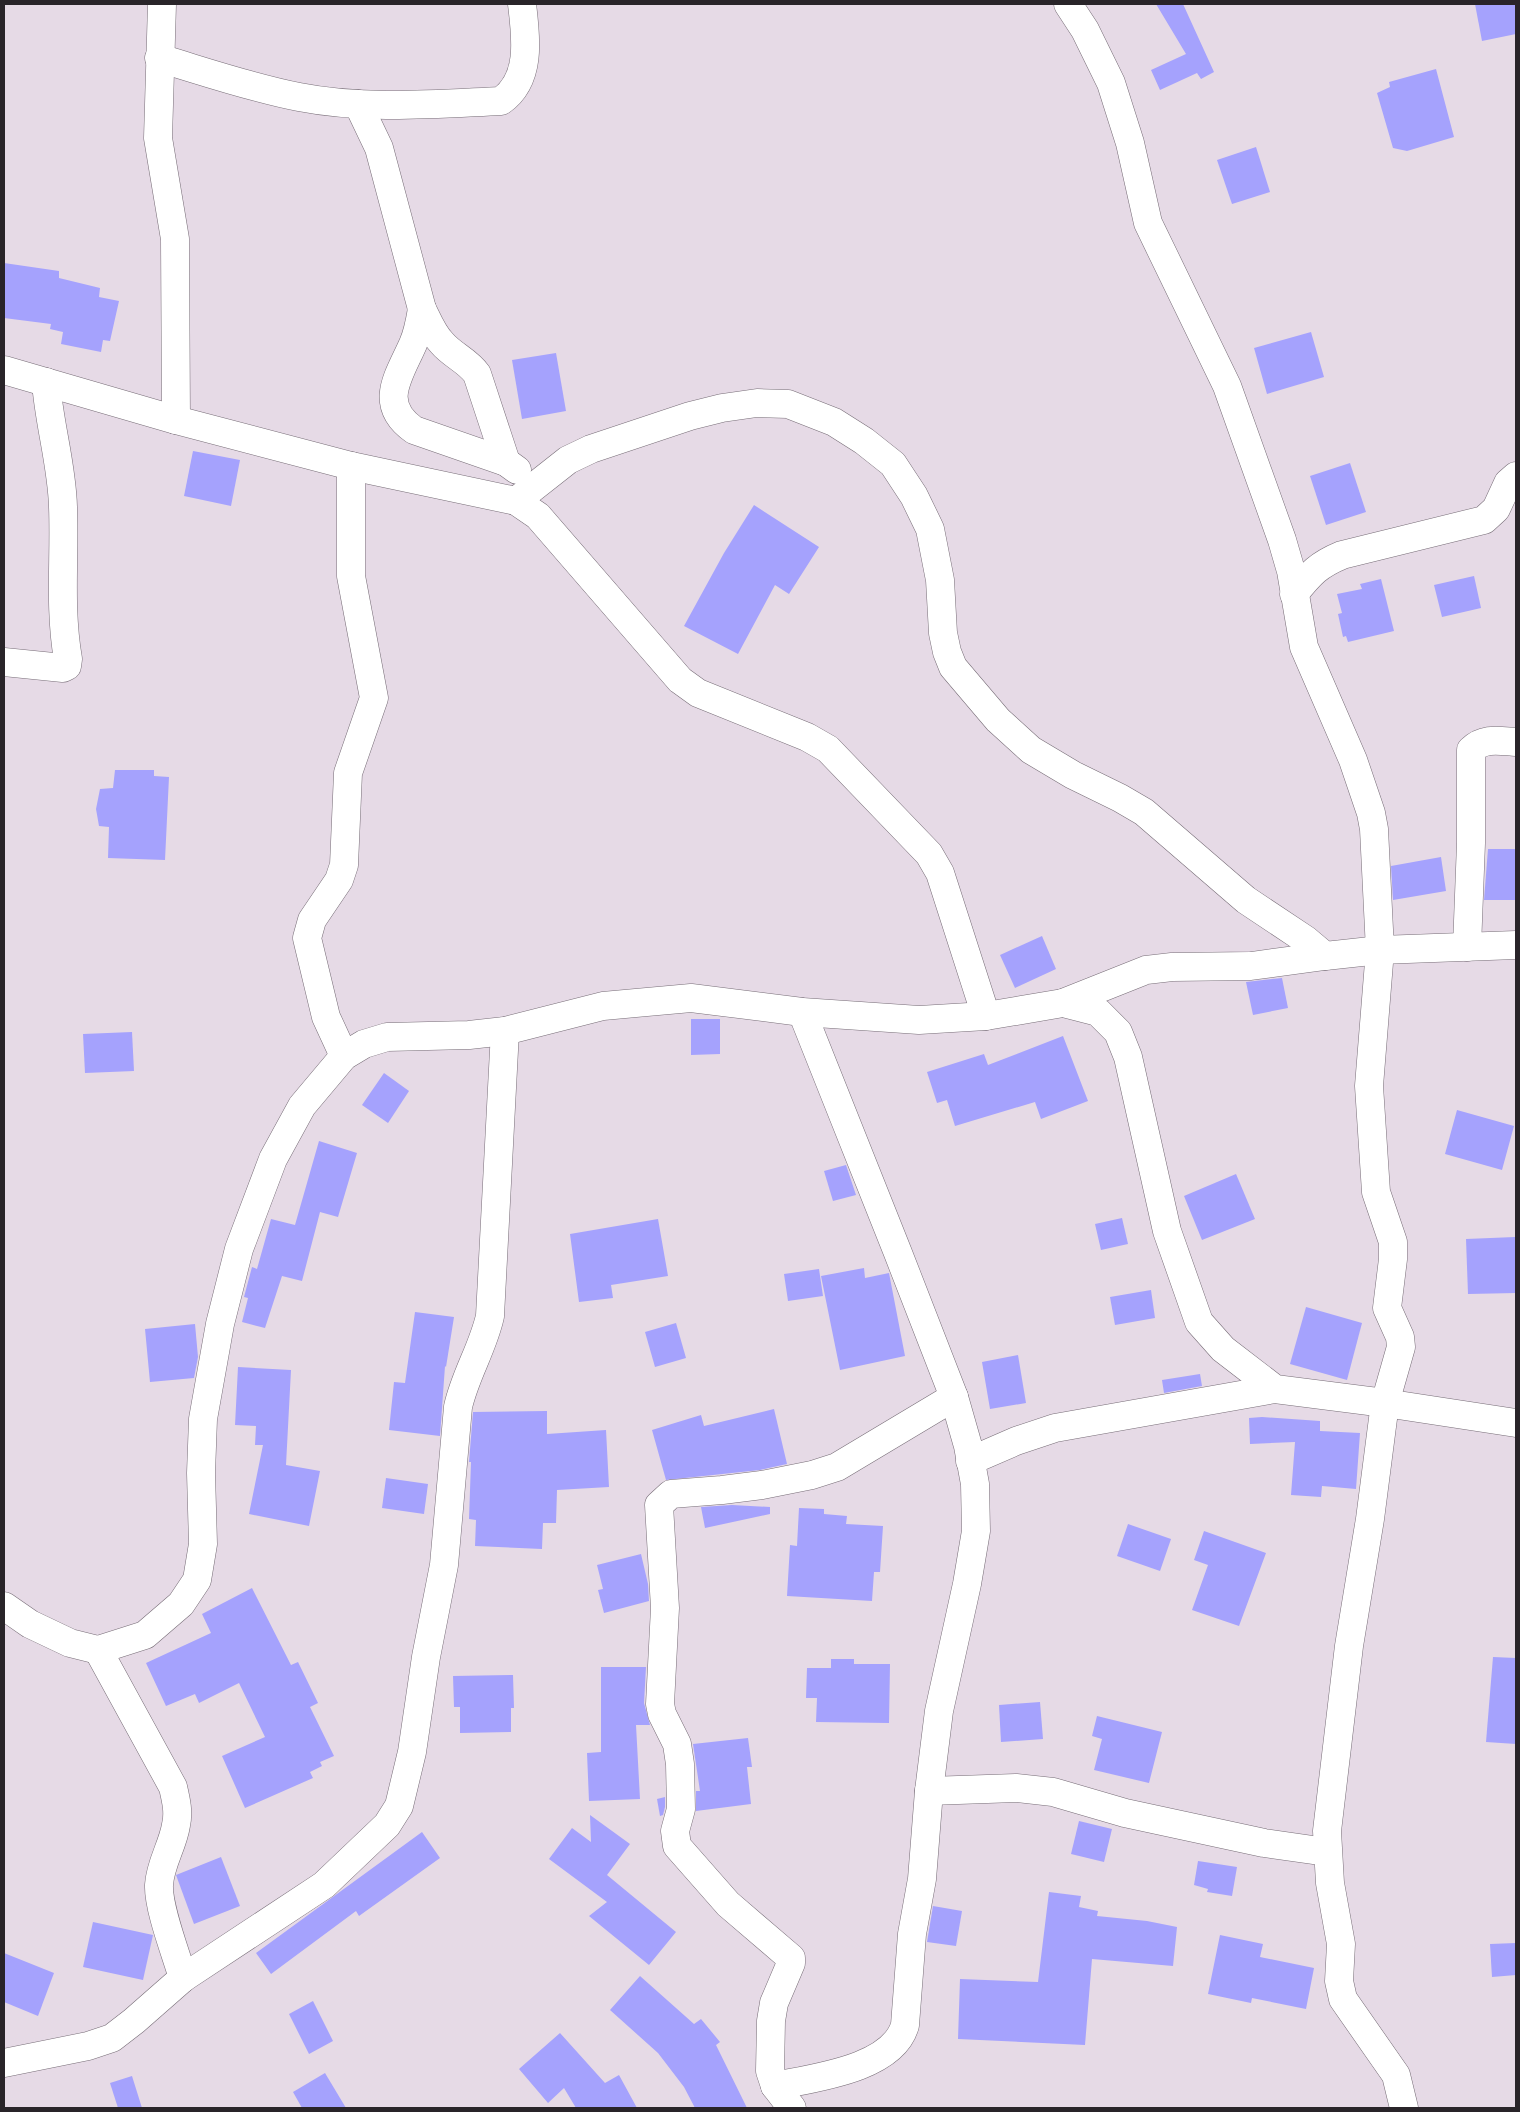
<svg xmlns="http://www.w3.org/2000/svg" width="1520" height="2112" viewBox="0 0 1520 2112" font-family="'Sofia Sans Condensed',sans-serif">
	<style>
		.building { fill: #a5a2fd }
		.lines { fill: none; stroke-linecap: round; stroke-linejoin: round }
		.minor-casing { stroke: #776d77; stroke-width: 29 }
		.minor { stroke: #fff; stroke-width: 28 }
	</style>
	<rect width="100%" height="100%" fill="#e6dae6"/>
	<g class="building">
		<path d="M 1156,4 L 1183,4 L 1214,72 L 1201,79 L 1197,73 L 1160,90 L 1151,70 L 1186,54 Z"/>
		<path d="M 1475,4 L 1516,4 L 1516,34 L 1482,41 Z"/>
		<path d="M 1436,69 L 1454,137 L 1407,151 L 1393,148 L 1377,93 L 1390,87 L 1389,82 Z"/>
		<path d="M 1256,147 L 1270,192 L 1232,204 L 1217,160 Z"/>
		<path d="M 4,263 L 59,271 L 59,278 L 100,288 L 99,297 L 119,301 L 110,341 L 103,340 L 101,352 L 61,344 L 63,332 L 50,329 L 51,324 L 4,318 Z"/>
		<path d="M 1311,332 L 1324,377 L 1267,394 L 1254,348 Z"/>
		<path d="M 556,353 L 566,411 L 522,419 L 512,360 Z"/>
		<path d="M 193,451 L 240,460 L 231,506 L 184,496 Z"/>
		<path d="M 1350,463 L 1366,512 L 1326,525 L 1310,476 Z"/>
		<path d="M 754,505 L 819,547 L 789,594 L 775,585 L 738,654 L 684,626 L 724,553 Z"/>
		<path d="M 1474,576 L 1481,608 L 1442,617 L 1434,585 Z"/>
		<path d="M 1381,579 L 1394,631 L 1348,642 L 1346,636 L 1343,637 L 1338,614 L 1342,613 L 1337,594 L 1362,589 L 1360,584 Z"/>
		<path d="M 115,770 L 154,770 L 154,776 L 169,777 L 165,860 L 108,858 L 109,827 L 99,826 L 96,809 L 100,789 L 113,788 Z"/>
		<path d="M 1488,849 L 1516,849 L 1516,900 L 1484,900 Z"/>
		<path d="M 1441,857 L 1446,891 L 1393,900 L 1391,866 Z"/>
		<path d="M 1042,936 L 1056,969 L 1015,988 L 1000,955 Z"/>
		<path d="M 1282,978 L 1288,1008 L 1253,1015 L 1246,982 Z"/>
		<path d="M 691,1019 L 720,1019 L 720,1054 L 691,1055 Z"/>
		<path d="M 132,1032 L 134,1071 L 85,1073 L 83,1034 Z"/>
		<path d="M 1063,1036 L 1088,1101 L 1041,1119 L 1035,1102 L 955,1126 L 947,1100 L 937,1103 L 927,1072 L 984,1054 L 988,1065 Z"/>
		<path d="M 384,1073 L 409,1091 L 388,1123 L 362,1105 Z"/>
		<path d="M 1457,1110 L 1514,1126 L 1502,1170 L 1445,1154 Z"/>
		<path d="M 319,1141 L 357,1153 L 338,1217 L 320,1212 L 302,1281 L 282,1276 L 265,1328 L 242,1322 L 248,1298 L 244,1297 L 252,1267 L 257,1269 L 271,1219 L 295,1225 Z"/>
		<path d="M 846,1165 L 856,1195 L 833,1201 L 824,1171 Z"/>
		<path d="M 1236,1174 L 1255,1219 L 1202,1240 L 1184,1196 Z"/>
		<path d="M 1122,1218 L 1128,1244 L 1101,1250 L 1095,1224 Z"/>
		<path d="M 658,1219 L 668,1276 L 611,1285 L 613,1298 L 579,1302 L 570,1234 Z"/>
		<path d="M 1515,1237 L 1516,1293 L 1468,1294 L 1466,1239 Z"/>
		<path d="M 864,1268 L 865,1278 L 889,1273 L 905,1356 L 840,1370 L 821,1276 Z"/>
		<path d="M 819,1269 L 823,1296 L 788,1301 L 784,1274 Z"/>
		<path d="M 1151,1290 L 1155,1318 L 1115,1325 L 1110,1297 Z"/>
		<path d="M 1306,1307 L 1362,1323 L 1347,1380 L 1290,1364 Z"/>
		<path d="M 415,1312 L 454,1317 L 446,1367 L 445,1366 L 440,1436 L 389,1430 L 394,1382 L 405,1383 Z"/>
		<path d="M 676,1323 L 686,1358 L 655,1367 L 645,1332 Z"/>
		<path d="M 195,1324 L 198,1357 L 194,1378 L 150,1382 L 145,1329 Z"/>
		<path d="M 1018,1355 L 1026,1403 L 990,1409 L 982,1362 Z"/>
		<path d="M 238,1367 L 291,1370 L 286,1465 L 320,1471 L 309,1526 L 249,1514 L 263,1445 L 255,1445 L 256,1426 L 235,1425 Z"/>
		<path d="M 1200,1374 L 1202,1386 L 1164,1393 L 1162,1380 Z"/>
		<path d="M 774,1409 L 787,1464 L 760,1470 L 666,1480 L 652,1430 L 701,1415 L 704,1426 Z"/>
		<path d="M 547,1411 L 547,1434 L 606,1430 L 609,1487 L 557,1490 L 556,1523 L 543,1523 L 542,1549 L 475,1546 L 476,1520 L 469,1519 L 471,1462 L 469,1462 L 473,1412 Z"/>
		<path d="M 1262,1417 L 1320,1421 L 1320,1431 L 1360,1433 L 1356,1489 L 1322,1486 L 1321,1497 L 1291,1495 L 1295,1442 L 1250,1444 L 1249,1418 Z"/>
		<path d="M 386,1478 L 428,1484 L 424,1514 L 382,1508 Z"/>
		<path d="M 732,1505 L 770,1507 L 770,1514 L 705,1528 L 701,1507 Z"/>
		<path d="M 799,1508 L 824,1509 L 824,1514 L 847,1516 L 846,1524 L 883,1526 L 880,1572 L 874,1572 L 872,1601 L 787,1596 L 790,1545 L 797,1546 Z"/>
		<path d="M 1128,1524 L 1171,1539 L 1160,1571 L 1117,1556 Z"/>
		<path d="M 1204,1531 L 1266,1553 L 1239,1626 L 1192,1610 L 1208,1565 L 1194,1560 Z"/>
		<path d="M 641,1554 L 648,1584 L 649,1601 L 604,1613 L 598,1590 L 603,1589 L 597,1565 Z"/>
		<path d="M 252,1588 L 291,1665 L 298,1662 L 318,1703 L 310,1707 L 334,1756 L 320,1762 L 322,1766 L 310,1772 L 313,1778 L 245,1808 L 222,1756 L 265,1737 L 239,1683 L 199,1703 L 195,1694 L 166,1706 L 146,1663 L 211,1633 L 202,1614 Z"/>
		<path d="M 1493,1657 L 1516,1658 L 1516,1744 L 1486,1742 Z"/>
		<path d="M 831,1659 L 854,1659 L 854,1664 L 890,1664 L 889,1723 L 816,1722 L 817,1698 L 806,1698 L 807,1668 L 831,1668 Z"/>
		<path d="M 601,1667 L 646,1667 L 644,1703 L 650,1725 L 636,1725 L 640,1799 L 589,1801 L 587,1753 L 601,1752 Z"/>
		<path d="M 513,1675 L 514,1708 L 511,1708 L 511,1732 L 460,1733 L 460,1707 L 454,1707 L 453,1676 Z"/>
		<path d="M 1040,1702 L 1043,1739 L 1001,1742 L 999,1705 Z"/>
		<path d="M 1097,1716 L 1162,1732 L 1149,1783 L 1094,1770 L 1102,1739 L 1092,1736 Z"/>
		<path d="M 748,1738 L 752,1767 L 747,1767 L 751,1804 L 696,1811 L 696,1791 L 700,1791 L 693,1744 Z"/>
		<path d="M 665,1797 L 665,1807 L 663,1815 L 660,1816 L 657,1799 Z"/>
		<path d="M 590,1815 L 630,1844 L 607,1875 L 676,1932 L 649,1965 L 589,1916 L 607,1902 L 549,1859 L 572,1828 L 591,1842 Z"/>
		<path d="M 1079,1821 L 1112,1829 L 1104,1862 L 1071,1854 Z"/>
		<path d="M 422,1832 L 440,1858 L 359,1916 L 356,1911 L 271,1974 L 256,1953 Z"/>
		<path d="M 221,1857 L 240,1906 L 194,1924 L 176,1875 Z"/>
		<path d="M 1198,1861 L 1237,1867 L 1232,1896 L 1207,1892 L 1208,1889 L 1194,1885 Z"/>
		<path d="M 1049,1892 L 1081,1896 L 1079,1907 L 1098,1911 L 1097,1916 L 1147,1921 L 1177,1927 L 1173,1966 L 1092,1959 L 1085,2045 L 958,2039 L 960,1979 L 1038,1982 Z"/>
		<path d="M 933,1906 L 962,1911 L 956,1946 L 927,1942 Z"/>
		<path d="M 93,1922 L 153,1935 L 143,1980 L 83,1967 Z"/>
		<path d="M 1220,1935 L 1263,1944 L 1260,1957 L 1314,1968 L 1306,2009 L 1252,1998 L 1251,2003 L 1208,1994 Z"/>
		<path d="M 1516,1943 L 1516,1975 L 1492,1977 L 1490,1944 Z"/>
		<path d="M 4,1953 L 54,1973 L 38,2016 L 4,2002 Z"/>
		<path d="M 640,1976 L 694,2024 L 701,2019 L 720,2042 L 716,2045 L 747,2108 L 695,2108 L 684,2087 L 658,2053 L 610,2010 Z"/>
		<path d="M 313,2001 L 333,2041 L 309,2054 L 289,2014 Z"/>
		<path d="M 560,2033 L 605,2083 L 619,2075 L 637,2108 L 576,2108 L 564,2088 L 548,2103 L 519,2069 Z"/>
		<path d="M 325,2073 L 346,2108 L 302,2108 L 293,2092 Z"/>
		<path d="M 132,2076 L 142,2108 L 118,2108 L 110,2083 Z"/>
	</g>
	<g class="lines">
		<g class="minor-casing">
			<g id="minor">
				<path d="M 162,4 L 158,138 L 175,239 L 176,420"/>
				<path d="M 1068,4 L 1085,30 L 1111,83 L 1130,143 L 1148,223 L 1227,386 L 1282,540 L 1291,571 L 1304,647 L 1353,760 L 1371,813 L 1374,829 L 1380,950 L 1369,1086 L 1376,1192 L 1393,1242 L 1393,1259 L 1387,1308 L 1400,1337 L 1401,1347 L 1385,1403 L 1370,1519 L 1349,1646 L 1327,1831 L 1330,1883 L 1341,1944 L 1339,1981 L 1343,1999 L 1396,2075 L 1404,2108"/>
				<path d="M 159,58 C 206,72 252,88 299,97 C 365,110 434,104 501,101 C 532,79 526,37 522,4"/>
				<path d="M 358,104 L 379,148 L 422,309 C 428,321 433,334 442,343 C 452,355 468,361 477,374 L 506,462"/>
				<path d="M 422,309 C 420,321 418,333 413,344 C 399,376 377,404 414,430 L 506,462 L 517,470"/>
				<path d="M 4,370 L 176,420 L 351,466 L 516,501 L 538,516 L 680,680 L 698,693 L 807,737 L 828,749 L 929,854 L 940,873 L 986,1016"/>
				<path d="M 516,501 L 568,460 L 591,449 L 690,416 L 722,408 L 757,403 L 788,404 L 834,422 L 864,441 L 893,464 L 914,496 L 930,529 L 940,580 L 943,633 L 947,652 L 953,667 L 998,720 L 1031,750 L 1073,775 L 1120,798 L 1144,812 L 1246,900 L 1306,940 L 1325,956 L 1380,950 L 1516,945"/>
				<path d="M 1294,594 C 1311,573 1318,565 1342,555 L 1484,520 L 1496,509 L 1508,483 L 1516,476"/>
				<path d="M 4,662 L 63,668 L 67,666 L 68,659 C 59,607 65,558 63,507 C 62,465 49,424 46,382"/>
				<path d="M 1467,947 L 1471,843 L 1471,750 C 1484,737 1500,741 1516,742"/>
				<path d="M 1063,1003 L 1146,970 L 1172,967 L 1251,966 L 1325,956"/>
				<path d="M 344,1056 L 326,1017 L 307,938 L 312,920 L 339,880 L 344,865 L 348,773 L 374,698 L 351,576 L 351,466"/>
				<path d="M 970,1461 L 1016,1441 L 1055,1428 L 1275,1389"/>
				<path d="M 4,1606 L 30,1624 L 70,1643 L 98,1650 L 145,1635 L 181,1604 L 197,1580 L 203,1544 L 201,1473 L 203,1419 L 220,1324 L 239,1249 L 273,1159 L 302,1106 L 344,1056 L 364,1044 L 387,1037 L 469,1035 L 505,1031 L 603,1006 L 691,998 L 802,1012 L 919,1020 L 986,1016 L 1063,1003 L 1098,1012 L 1118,1032 L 1128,1057 L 1167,1231 L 1199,1322 L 1223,1349 L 1275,1389 L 1385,1403 L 1516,1423"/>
				<path d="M 98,1650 L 173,1787 C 176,1800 179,1812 176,1825 C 173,1845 160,1864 159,1885 C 158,1908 176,1954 183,1978"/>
				<path d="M 929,1791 L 1016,1788 L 1053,1792 L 1125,1813 L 1264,1843 L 1327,1852"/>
				<path d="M 4,2063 L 88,2046 L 112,2038 L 134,2021 L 183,1978 L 324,1885 L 387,1825 L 399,1806 L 412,1752 L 426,1657 L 444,1565 L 458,1407 C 465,1375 483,1348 490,1316 L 505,1031"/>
				<path d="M 775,2086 C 813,2078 893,2069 905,2025 L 912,1934 L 922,1879 L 929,1791 L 939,1711 L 967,1584 L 976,1531 L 975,1484 L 968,1446 L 954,1397 L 898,1253 L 802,1012"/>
				<path d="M 792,2108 L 775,2086 L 770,2071 L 771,2021 L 774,2003 L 791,1963 L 791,1958 L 728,1904 L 677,1846 L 675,1831 L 681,1809 L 680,1764 L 677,1744 L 662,1714 L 660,1704 L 665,1608 L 659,1505 L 671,1494 L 722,1490 L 762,1485 L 812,1475 L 837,1467 L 954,1397"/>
			</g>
		</g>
		<use href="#minor" class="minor"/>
	</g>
	<rect width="1520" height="2112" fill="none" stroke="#292429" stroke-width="10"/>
</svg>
